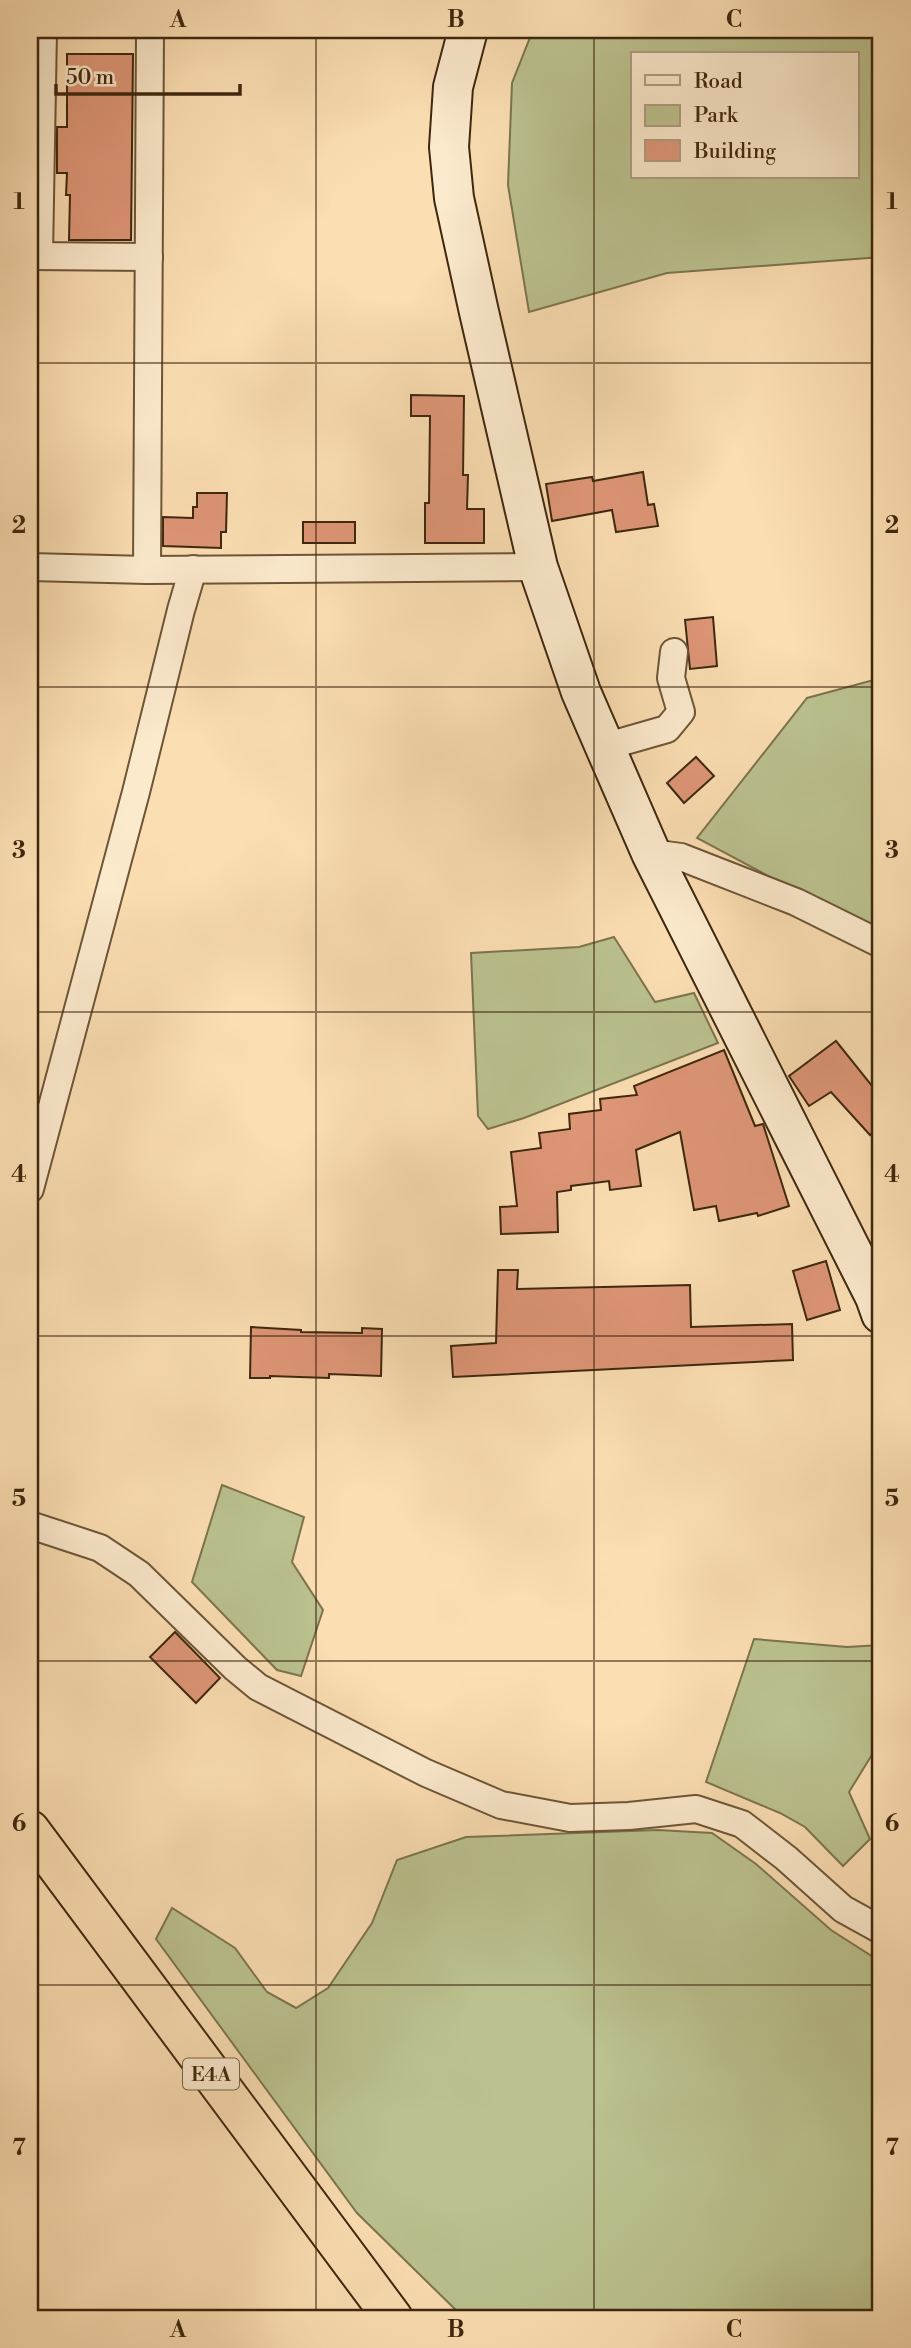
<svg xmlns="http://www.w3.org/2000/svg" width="911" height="2348" viewBox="0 0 911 2348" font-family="'Libre Bodoni',serif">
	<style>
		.green { fill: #bbc28f; stroke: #7c744e; stroke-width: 2; fill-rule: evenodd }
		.building { fill: #de9677; stroke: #3e270e; stroke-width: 2 }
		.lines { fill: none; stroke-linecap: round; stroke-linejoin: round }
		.street-casing { stroke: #6d5537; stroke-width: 30 }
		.secondary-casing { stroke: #3e270e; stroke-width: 42 }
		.highway-casing { stroke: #3e270e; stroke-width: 42 }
		.street { stroke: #fceacd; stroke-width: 26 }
		.secondary { stroke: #fceacd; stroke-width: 38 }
		.highway { stroke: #fbdeb2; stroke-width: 38 }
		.grid { fill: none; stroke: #3e270e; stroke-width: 2; stroke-opacity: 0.55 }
		.labels { text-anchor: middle; stroke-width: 5; stroke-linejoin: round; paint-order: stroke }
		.shield { fill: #fceacd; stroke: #776247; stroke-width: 2 }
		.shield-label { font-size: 19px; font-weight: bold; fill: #3e270e }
		.neatline { fill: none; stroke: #3e270e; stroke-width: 2.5 }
		.grid-label { font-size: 23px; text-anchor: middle; font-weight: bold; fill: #3e270e }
	</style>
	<rect width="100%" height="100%" fill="#fbdeb2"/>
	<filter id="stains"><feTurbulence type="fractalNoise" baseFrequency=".00286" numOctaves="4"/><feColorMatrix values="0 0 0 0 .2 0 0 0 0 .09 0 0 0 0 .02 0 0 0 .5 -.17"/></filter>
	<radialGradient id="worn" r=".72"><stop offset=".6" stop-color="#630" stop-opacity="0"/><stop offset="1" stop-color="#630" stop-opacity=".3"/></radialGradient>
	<g class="green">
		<path d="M 533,30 L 881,30 L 881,257 L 667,273 L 529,312 L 508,185 L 512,83 ZM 633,54 L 857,54 L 857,177 L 633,177 Z"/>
		<path d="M 881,678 L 881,936 L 697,838 L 807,698 Z"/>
		<path d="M 614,937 L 655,1002 L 694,993 L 718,1043 L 524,1118 L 488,1129 L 478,1116 L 471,953 L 579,947 Z"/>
		<path d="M 222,1485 L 304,1517 L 292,1562 L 323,1610 L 301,1676 L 277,1670 L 192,1582 Z"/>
		<path d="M 754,1639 L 847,1647 L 881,1645 L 881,1691 L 878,1745 L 849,1792 L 870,1839 L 843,1866 L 805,1827 L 780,1813 L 706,1782 Z"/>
		<path d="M 658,1830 L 712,1833 L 756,1864 L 831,1930 L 881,1962 L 881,2306 L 875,2309 L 874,2318 L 464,2318 L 357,2213 L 156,1939 L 172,1908 L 235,1948 L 267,1992 L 296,2008 L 328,1988 L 372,1923 L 397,1860 L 466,1837 Z"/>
	</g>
	<g class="building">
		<path d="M 67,54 L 133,54 L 131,240 L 69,240 L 70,195 L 66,195 L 67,173 L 57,173 L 57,127 L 67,127 Z"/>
		<path d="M 411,395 L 464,396 L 463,475 L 468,475 L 467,509 L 484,509 L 484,543 L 425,543 L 425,503 L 429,503 L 430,416 L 411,416 Z"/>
		<path d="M 643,472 L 648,505 L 654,504 L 658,526 L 616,532 L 612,510 L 552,521 L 546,484 L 592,477 L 593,481 Z"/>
		<path d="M 197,493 L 227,493 L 226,532 L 221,532 L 221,548 L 163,546 L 163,517 L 193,518 L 193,507 L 197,507 Z"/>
		<rect x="303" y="522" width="52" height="21"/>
		<path d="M 713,617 L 717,666 L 690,669 L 685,620 Z"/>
		<path d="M 696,757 L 714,776 L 684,803 L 667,783 Z"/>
		<path d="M 836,1041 L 881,1097 L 881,1125 L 870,1135 L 831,1092 L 809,1106 L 789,1076 Z"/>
		<path d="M 724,1050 L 755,1126 L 763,1124 L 789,1206 L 758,1216 L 757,1213 L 719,1221 L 716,1206 L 694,1210 L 680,1132 L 636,1150 L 641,1186 L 610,1190 L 609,1181 L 571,1186 L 571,1190 L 557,1192 L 558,1232 L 501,1234 L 500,1207 L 517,1206 L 511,1152 L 541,1148 L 539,1133 L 570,1129 L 569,1114 L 601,1110 L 600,1099 L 637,1095 L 634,1086 Z"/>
		<path d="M 826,1261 L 840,1310 L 807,1320 L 793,1271 Z"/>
		<path d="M 498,1270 L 518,1270 L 517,1289 L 690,1285 L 691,1327 L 792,1324 L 793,1360 L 453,1377 L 451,1346 L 496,1343 Z"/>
		<path d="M 251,1327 L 301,1330 L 301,1332 L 362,1333 L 362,1328 L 382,1329 L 381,1376 L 329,1374 L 329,1378 L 270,1376 L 270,1378 L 250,1378 Z"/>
		<path d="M 175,1632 L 220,1678 L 196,1703 L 150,1657 Z"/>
	</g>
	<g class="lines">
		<g class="street-casing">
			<g id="street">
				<path d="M 30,256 L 149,257"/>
				<path d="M 39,256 L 43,30"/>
				<path d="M 30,567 L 147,570 L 538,567"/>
				<path d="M 147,570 L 150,30"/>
				<path d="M 604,747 L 667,729 L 681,712 L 671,678 L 674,652"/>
				<path d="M 651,853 L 681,857 L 796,902 L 881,944"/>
				<path d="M 30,1189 L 136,792 L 181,610 L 193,569"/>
				<path d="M 30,1525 L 100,1548 L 139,1574 L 235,1668 L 258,1687 L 426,1773 L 501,1805 L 570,1818 L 629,1816 L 696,1809 L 742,1824 L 786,1858 L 843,1909 L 881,1930"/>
			</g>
		</g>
		<g class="secondary-casing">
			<path id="secondary" d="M 468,30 L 453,87 L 449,147 L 454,198 L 479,312 L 538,567 L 581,692 L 651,853 L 875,1297 L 881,1314"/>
		</g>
		<g class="highway-casing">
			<path id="highway" d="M 30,1830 L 393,2318"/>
		</g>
		<use href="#street" class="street"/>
		<use href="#secondary" class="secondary"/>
		<use href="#highway" class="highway"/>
	</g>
	<path class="grid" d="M 316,30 L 316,2318M 594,30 L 594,2318M 30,363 L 881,363M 30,687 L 881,687M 30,1012 L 881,1012M 30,1336 L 881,1336M 30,1661 L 881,1661M 30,1985 L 881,1985"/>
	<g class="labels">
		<rect class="shield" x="183" y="2058.5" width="56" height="31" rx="5"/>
		<g class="shield-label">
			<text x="211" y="2081">E4A</text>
		</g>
	</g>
	<rect width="911" height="2348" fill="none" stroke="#fbdeb2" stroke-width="77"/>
	<rect x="631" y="52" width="228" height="126" fill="#fceacd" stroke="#b09c81" stroke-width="2"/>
	<rect x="645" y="75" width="35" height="10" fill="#fceacd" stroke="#b09c81" stroke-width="2"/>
	<text x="694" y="88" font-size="21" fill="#3e270e">Road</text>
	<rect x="645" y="105" width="35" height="21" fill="#bbc28f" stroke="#b09c81" stroke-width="2"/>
	<text x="694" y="122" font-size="21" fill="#3e270e">Park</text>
	<rect x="645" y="140" width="35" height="21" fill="#de9677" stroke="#b09c81" stroke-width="2"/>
	<text x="694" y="158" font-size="21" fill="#3e270e">Building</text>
	<path d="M56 84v10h184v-10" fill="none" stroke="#3e270e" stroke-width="3.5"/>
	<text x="66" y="84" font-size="21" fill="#3e270e" stroke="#fceacd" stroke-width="5" paint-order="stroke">50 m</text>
	<rect x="38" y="38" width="834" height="2272" class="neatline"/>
	<g class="grid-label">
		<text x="178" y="27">A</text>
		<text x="456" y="27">B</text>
		<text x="734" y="27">C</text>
		<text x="19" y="209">1</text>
		<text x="892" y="209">1</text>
		<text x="19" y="533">2</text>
		<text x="892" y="533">2</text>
		<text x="19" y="858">3</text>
		<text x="892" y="858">3</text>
		<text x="19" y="1182">4</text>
		<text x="892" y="1182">4</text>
		<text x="19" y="1506">5</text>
		<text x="892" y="1506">5</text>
		<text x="19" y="1831">6</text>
		<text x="892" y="1831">6</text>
		<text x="19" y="2155">7</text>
		<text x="892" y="2155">7</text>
		<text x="178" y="2337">A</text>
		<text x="456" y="2337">B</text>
		<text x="734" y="2337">C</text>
	</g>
	<rect width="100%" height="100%" filter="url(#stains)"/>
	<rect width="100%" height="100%" fill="url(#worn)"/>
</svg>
